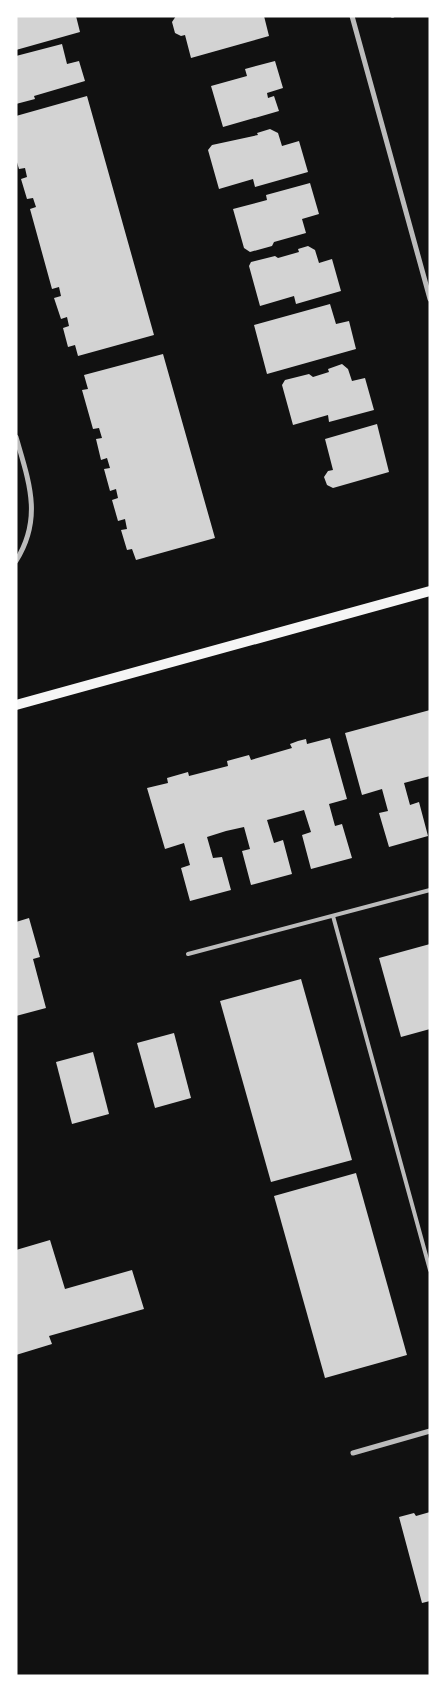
<svg xmlns="http://www.w3.org/2000/svg" width="446" height="1692" viewBox="0 0 446 1692" font-family="'Sofia Sans Condensed',sans-serif">
	<style>
		.building { fill: #d3d3d3 }
		.lines { fill: none; stroke-linecap: round; stroke-linejoin: round }
		.path { stroke: #f5f5f5; stroke-width: 3 }
		.service { stroke: #bcbcbc; stroke-width: 4 }
		.minor { stroke: #bcbcbc; stroke-width: 5 }
		.secondary { stroke: #f5f5f5; stroke-width: 10 }
	</style>
	<rect width="100%" height="100%" fill="#111"/>
	<g class="building">
		<path d="M 16,16 L 76,16 L 80,32 L 16,50 Z"/>
		<path d="M 176,16 L 264,16 L 269,36 L 191,58 L 185,35 L 181,36 L 175,33 L 172,22 Z"/>
		<path d="M 62,44 L 67,64 L 79,61 L 85,81 L 34,96 L 35,99 L 16,104 L 16,56 Z"/>
		<path d="M 275,61 L 283,88 L 267,93 L 268,98 L 274,96 L 279,111 L 223,127 L 211,86 L 247,76 L 245,69 Z"/>
		<path d="M 87,96 L 154,335 L 78,356 L 75,345 L 68,347 L 63,328 L 69,326 L 67,317 L 61,319 L 54,298 L 61,296 L 59,287 L 52,289 L 30,209 L 36,207 L 33,198 L 27,199 L 21,179 L 27,177 L 25,168 L 19,169 L 16,159 L 16,116 Z"/>
		<path d="M 270,129 L 278,133 L 282,146 L 299,141 L 308,172 L 255,187 L 253,179 L 219,189 L 208,150 L 212,145 L 258,135 L 257,133 Z"/>
		<path d="M 310,183 L 319,214 L 302,219 L 306,233 L 274,242 L 272,246 L 250,252 L 244,248 L 233,209 L 267,200 L 266,195 Z"/>
		<path d="M 308,246 L 315,250 L 319,263 L 332,259 L 341,291 L 296,304 L 294,296 L 260,306 L 249,266 L 251,262 L 275,256 L 278,258 L 299,252 L 298,249 Z"/>
		<path d="M 330,304 L 336,324 L 349,321 L 356,349 L 267,374 L 254,325 Z"/>
		<path d="M 163,354 L 215,538 L 136,560 L 132,549 L 127,550 L 121,530 L 127,529 L 125,519 L 118,521 L 112,500 L 118,498 L 116,489 L 110,491 L 104,469 L 110,468 L 107,458 L 101,460 L 96,439 L 102,438 L 99,428 L 93,429 L 82,390 L 88,389 L 84,375 Z"/>
		<path d="M 342,364 L 348,369 L 352,381 L 365,378 L 374,410 L 329,422 L 328,415 L 293,425 L 282,385 L 285,380 L 309,374 L 313,377 L 329,372 L 328,369 Z"/>
		<path d="M 377,424 L 389,472 L 333,488 L 327,485 L 324,477 L 328,471 L 333,470 L 325,439 Z"/>
		<path d="M 430,710 L 430,776 L 404,783 L 410,805 L 419,802 L 428,836 L 389,847 L 379,813 L 388,811 L 382,789 L 362,795 L 345,733 Z"/>
		<path d="M 330,738 L 347,799 L 329,804 L 335,826 L 342,824 L 352,858 L 311,869 L 302,835 L 311,832 L 304,810 L 286,815 L 267,820 L 274,843 L 283,840 L 292,874 L 251,885 L 242,851 L 250,849 L 244,827 L 226,831 L 207,837 L 213,858 L 222,857 L 231,890 L 190,901 L 181,868 L 190,865 L 184,843 L 165,849 L 147,788 L 168,783 L 167,778 L 188,772 L 189,776 L 228,766 L 227,761 L 249,755 L 251,760 L 292,748 L 290,744 L 298,741 L 306,739 L 307,744 Z"/>
		<path d="M 29,918 L 40,957 L 33,959 L 46,1008 L 16,1016 L 16,922 Z"/>
		<path d="M 430,944 L 430,1029 L 401,1037 L 379,958 Z"/>
		<path d="M 301,979 L 352,1160 L 271,1182 L 220,1001 Z"/>
		<path d="M 174,1033 L 191,1098 L 155,1108 L 137,1043 Z"/>
		<path d="M 93,1052 L 109,1114 L 72,1124 L 56,1062 Z"/>
		<path d="M 356,1173 L 407,1355 L 325,1378 L 274,1196 Z"/>
		<path d="M 50,1240 L 65,1289 L 132,1270 L 144,1309 L 49,1336 L 52,1344 L 16,1355 L 16,1250 Z"/>
		<path d="M 430,1512 L 430,1601 L 422,1603 L 399,1517 L 414,1513 L 416,1516 Z"/>
	</g>
	<g class="lines">
		<path class="path" d="M 392,16 L 393,16"/>
		<g class="service">
			<path d="M 333,916 L 430,1270"/>
			<path d="M 188,954 L 430,890"/>
		</g>
		<g class="minor">
			<path d="M 352,16 L 430,299"/>
			<path d="M 16,437 C 29,482 43,518 16,561"/>
			<path d="M 353,1453 L 430,1431"/>
		</g>
		<path class="secondary" d="M 16,705 L 430,591"/>
	</g>
	<rect width="446" height="1692" fill="none" stroke="#ffffff" stroke-width="35"/>
</svg>
